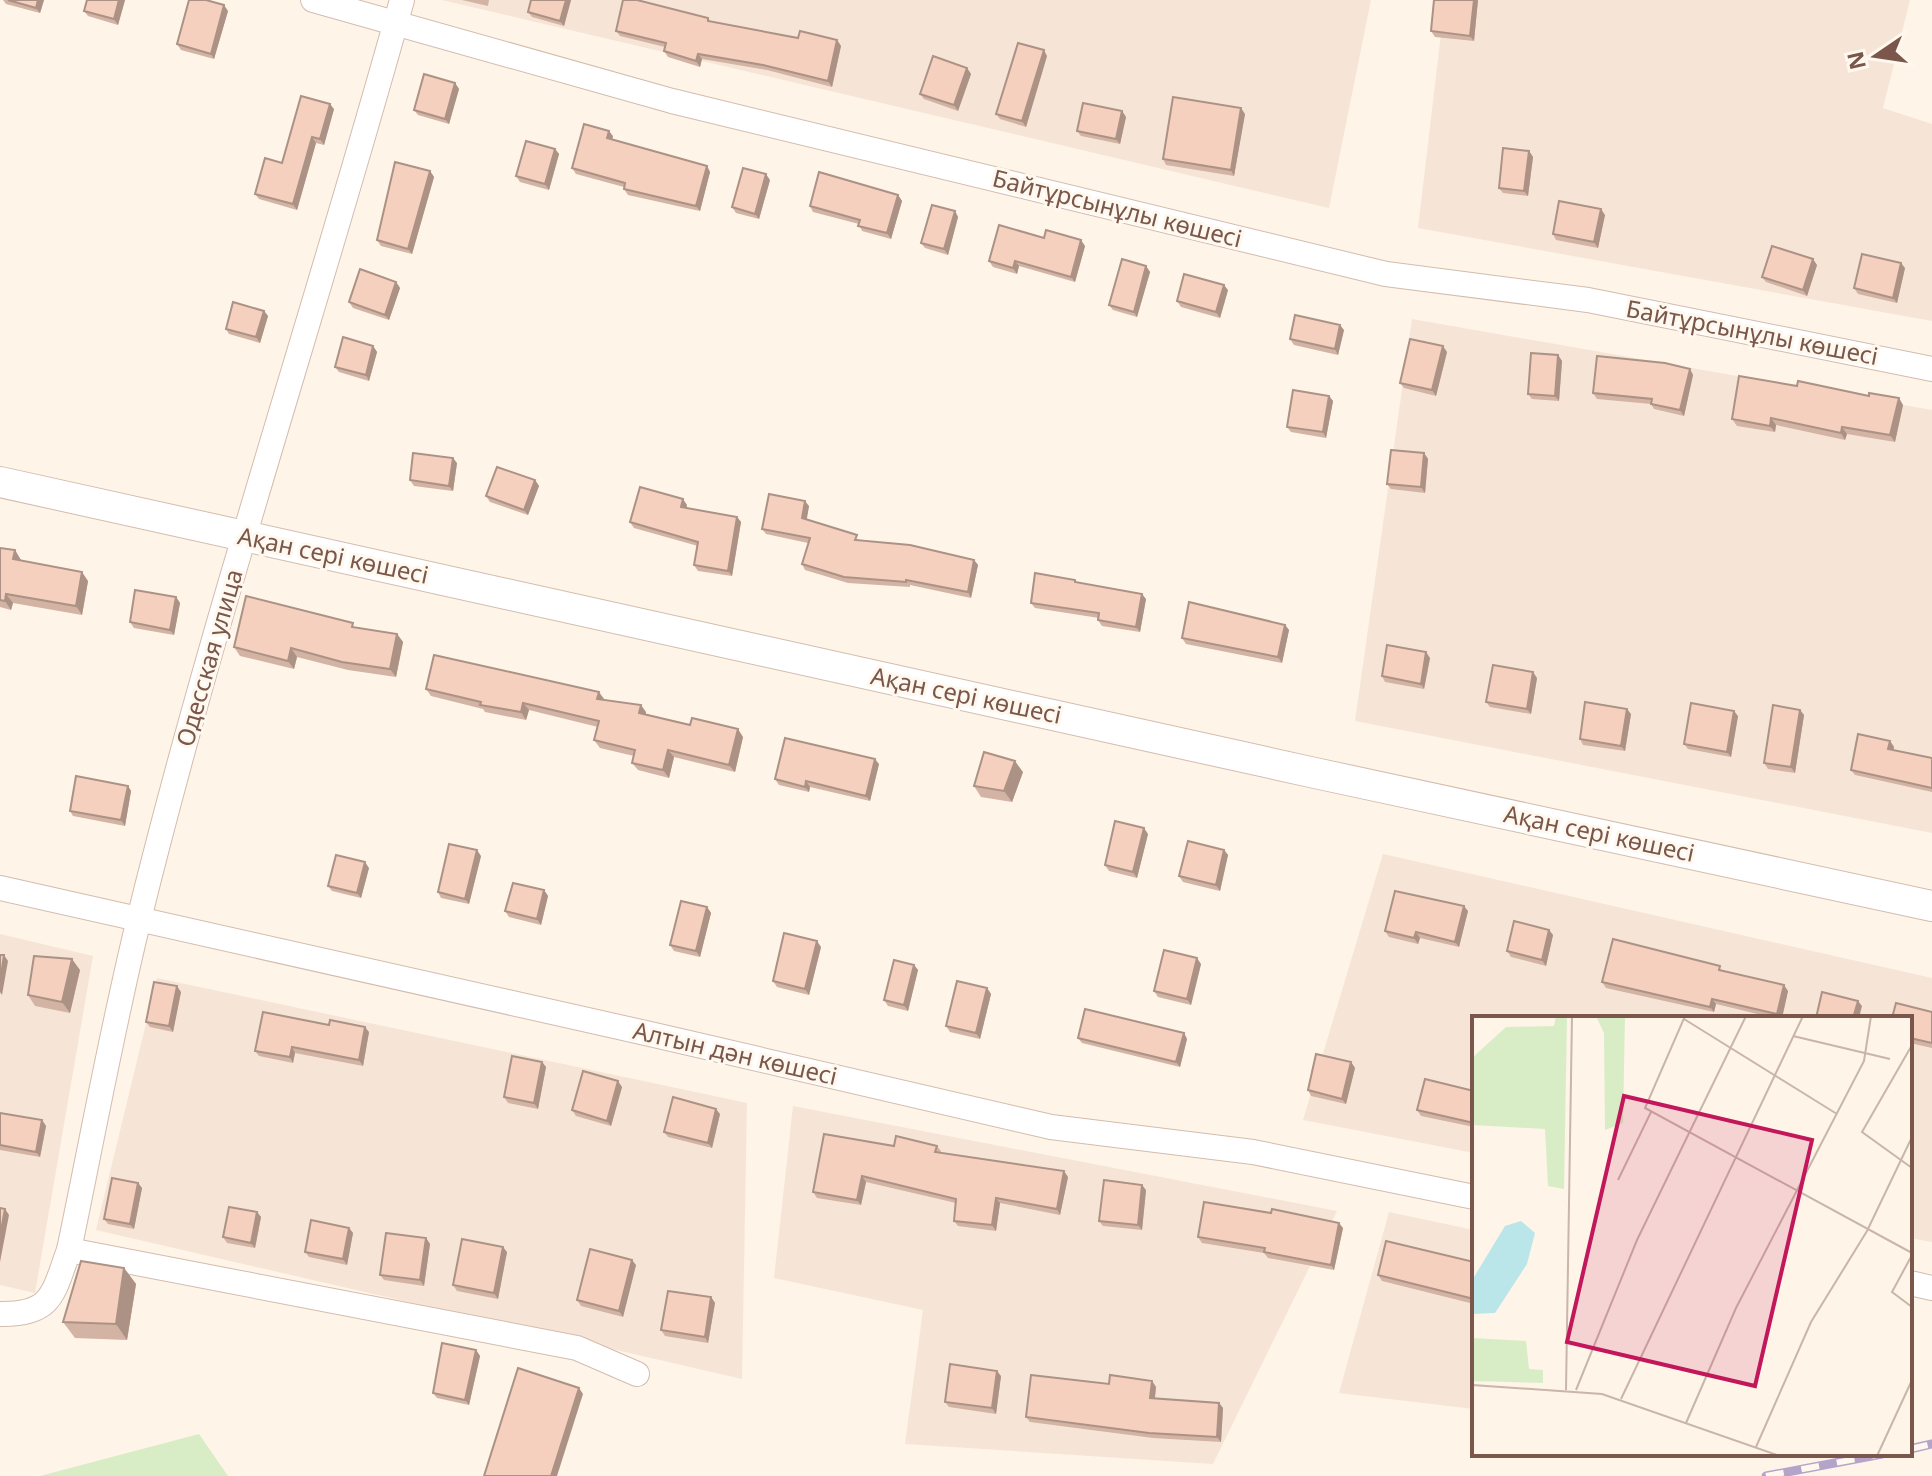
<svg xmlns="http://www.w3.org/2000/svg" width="1932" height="1476" viewBox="0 0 1932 1476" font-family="'Noto Sans',sans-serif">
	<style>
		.residential { fill: #f6e5d6 }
		.green { fill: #d8edc5 }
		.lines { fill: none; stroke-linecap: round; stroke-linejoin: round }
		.minor-casing { stroke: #d3bcaf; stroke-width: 26 }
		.tertiary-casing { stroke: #d3bcaf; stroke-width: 32 }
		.minor { stroke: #fff; stroke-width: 24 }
		.tertiary { stroke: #fff; stroke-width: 30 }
		.rail-casing { stroke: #b5a4c9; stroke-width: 9 }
		.rail { stroke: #fff8ef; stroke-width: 6; stroke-dasharray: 18; stroke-linecap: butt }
		.wall { fill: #d3b3a3 }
		.shaded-wall { fill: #ac9285 }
		.building { fill: #f5d0be; stroke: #ac9285; stroke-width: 2 }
		.labels { text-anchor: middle; stroke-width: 6; stroke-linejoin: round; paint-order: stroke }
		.street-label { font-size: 24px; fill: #7a574a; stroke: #fff8ef }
		.inset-road { fill: none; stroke: #c9b5a9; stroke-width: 2 }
		.view { fill: #c2185b; fill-opacity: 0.15; stroke: #c2185b; stroke-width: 4 }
		.inset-edge { fill: none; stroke: #7a574a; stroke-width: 4 }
	</style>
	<rect width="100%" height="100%" fill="#fef4e8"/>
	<g class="residential">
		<path d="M 442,0 L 1371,0 L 1329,208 Z"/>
		<path d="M 1445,0 L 1910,0 L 1883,108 L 1932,124 L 1932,321 L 1418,228 Z"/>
		<path d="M 1412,319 L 1932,410 L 1932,833 L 1355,721 Z"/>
		<path d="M 1383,854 L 1932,978 L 1932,1242 L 1910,1238 L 1910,1018 L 1474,1018 L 1474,1153 L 1303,1120 Z"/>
		<path d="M 0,934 L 93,956 L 35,1293 L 0,1285 Z"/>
		<path d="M 157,978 L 747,1103 L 742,1379 L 96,1230 Z"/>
		<path d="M 793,1106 L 1337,1211 L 1213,1464 L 905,1444 L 923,1310 L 774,1278 Z"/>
		<path d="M 1389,1212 L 1474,1230 L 1474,1409 L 1339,1393 Z"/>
	</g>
	<path class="green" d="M 199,1434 L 228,1476 L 40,1476 Z"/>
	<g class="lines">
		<g class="minor-casing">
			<g id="minor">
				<path d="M 313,0 L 672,101 L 1386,274 L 1588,300 L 1932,369"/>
				<path d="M 0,888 L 650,1034 L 1051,1127 L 1253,1152 L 1474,1197"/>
				<path d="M 69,1250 L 577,1348 L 637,1374"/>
				<path d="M 1910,1283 L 1932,1288"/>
				<path d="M 0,1314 C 53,1315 53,1293 69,1250 C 92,1140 112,1029 139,919 C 215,610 317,307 402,0"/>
			</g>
		</g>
		<g class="tertiary-casing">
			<path id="tertiary" d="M 0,482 L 1315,773 L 1932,906"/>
		</g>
		<use href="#minor" class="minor"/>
		<use href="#tertiary" class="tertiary"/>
		<g class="rail-casing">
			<g id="rail">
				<path d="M 1910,1449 L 1932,1444"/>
				<path d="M 1766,1476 L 1882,1454"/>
			</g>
		</g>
		<use href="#rail" class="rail"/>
	</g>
	<g class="wall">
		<path d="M 3,0 L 44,0 L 40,13 L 6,4 Z"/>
		<path d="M 87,0 L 125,0 L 118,25 L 88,16 L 84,11 Z"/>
		<path d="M 462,0 L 489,0 L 488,6 Z"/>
		<path d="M 531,0 L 571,0 L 564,26 L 532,17 L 528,12 Z"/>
		<path d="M 1478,0 L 1474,41 L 1435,37 L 1431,31 Z"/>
		<path d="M 228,11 L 214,59 L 181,50 L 177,44 Z"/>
		<path d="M 708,18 L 711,22 L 798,38 L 837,40 L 841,46 L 832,87 L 767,70 L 702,59 L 700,67 L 668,57 L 664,51 L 665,47 L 620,36 L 616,31 Z"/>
		<path d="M 1047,56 L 1026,127 L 1000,119 L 996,114 Z"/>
		<path d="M 967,68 L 971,74 L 958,111 L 924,99 L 920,94 Z"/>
		<path d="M 455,83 L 459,89 L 449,124 L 418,115 L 414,110 Z"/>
		<path d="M 334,109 L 324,145 L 316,143 L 297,210 L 259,199 L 255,194 L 282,163 Z"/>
		<path d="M 1122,111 L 1126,117 L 1120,144 L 1081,136 L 1077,131 Z"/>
		<path d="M 1245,114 L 1234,176 L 1166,165 L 1163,159 Z"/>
		<path d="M 613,136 L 612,140 L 707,166 L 710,172 L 700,211 L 628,195 L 624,189 L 624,187 L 576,174 L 572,168 Z"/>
		<path d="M 555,149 L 559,154 L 549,190 L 520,182 L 516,176 Z"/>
		<path d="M 1529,151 L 1533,157 L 1528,196 L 1503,193 L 1499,188 Z"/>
		<path d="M 430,171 L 434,177 L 412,254 L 381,246 L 377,240 Z"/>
		<path d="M 770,180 L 759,219 L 736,213 L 732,207 Z"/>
		<path d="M 898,195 L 902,201 L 891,239 L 862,231 L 859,224 L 813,212 L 810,206 Z"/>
		<path d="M 955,211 L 958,217 L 948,255 L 925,248 L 921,243 Z"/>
		<path d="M 1605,215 L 1598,248 L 1556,240 L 1553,234 Z"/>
		<path d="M 1044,238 L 1085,246 L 1075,282 L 1019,266 L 1017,274 L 993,267 L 989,261 Z"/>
		<path d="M 1817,265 L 1807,296 L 1766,282 L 1762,277 Z"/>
		<path d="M 1146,266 L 1150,272 L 1137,317 L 1113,310 L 1109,305 Z"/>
		<path d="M 1905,268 L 1897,303 L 1858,294 L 1854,288 Z"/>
		<path d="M 396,282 L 400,288 L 389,320 L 353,308 L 349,302 Z"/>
		<path d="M 1228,290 L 1220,318 L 1181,307 L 1177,301 Z"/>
		<path d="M 264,311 L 268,316 L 260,343 L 229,334 L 226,329 Z"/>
		<path d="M 1344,330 L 1338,355 L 1294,345 L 1290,339 Z"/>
		<path d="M 373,346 L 377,352 L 369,381 L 339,372 L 335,367 Z"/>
		<path d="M 1447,352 L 1436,396 L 1404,388 L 1400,383 Z"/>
		<path d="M 1558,355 L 1562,361 L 1559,401 L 1532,399 L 1528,394 Z"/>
		<path d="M 1690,369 L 1693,375 L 1684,416 L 1654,409 L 1651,404 L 1597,399 L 1593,393 Z"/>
		<path d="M 1329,396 L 1333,401 L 1326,438 L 1291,432 L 1287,427 Z"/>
		<path d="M 1903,405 L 1895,442 L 1847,434 L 1845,440 L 1776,425 L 1775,432 L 1737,426 L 1732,419 Z"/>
		<path d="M 1424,453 L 1428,459 L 1425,493 L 1391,489 L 1387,484 Z"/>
		<path d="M 457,463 L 453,491 L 414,486 L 410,480 Z"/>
		<path d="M 535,480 L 539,486 L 528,515 L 490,502 L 486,496 Z"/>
		<path d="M 687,505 L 686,508 L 737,517 L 741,522 L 732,576 L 698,571 L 694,565 L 698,546 L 634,528 L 630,522 Z"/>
		<path d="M 809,506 L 806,520 L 860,540 L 974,560 L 978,565 L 971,598 L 910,585 L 910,587 L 848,583 L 805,570 L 802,564 L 808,543 L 766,534 L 762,529 Z"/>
		<path d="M 0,548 L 15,550 L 21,561 L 88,581 L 82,615 L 13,603 L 11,610 L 0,607 Z"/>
		<path d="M 1077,582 L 1146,599 L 1140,632 L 1102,626 L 1098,620 L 1099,618 L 1035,608 L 1031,603 Z"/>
		<path d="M 176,597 L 180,603 L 174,635 L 134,628 L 130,622 Z"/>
		<path d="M 1285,625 L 1289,630 L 1282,663 L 1186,644 L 1182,638 Z"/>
		<path d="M 356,627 L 397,634 L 403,642 L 396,677 L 348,670 L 297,657 L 294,669 L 240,656 L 234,647 Z"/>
		<path d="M 1430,658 L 1424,689 L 1385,682 L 1382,676 Z"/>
		<path d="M 1537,678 L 1531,714 L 1490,707 L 1486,702 Z"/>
		<path d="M 426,689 L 604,699 L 604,700 L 646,712 L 646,714 L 743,737 L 735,772 L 674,757 L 669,778 L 638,770 L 632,763 L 634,756 L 600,748 L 594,740 L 598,727 L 529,710 L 526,720 L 485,712 L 483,709 L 431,696 Z"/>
		<path d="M 1800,710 L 1804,715 L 1795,773 L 1768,769 L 1764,763 Z"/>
		<path d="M 1631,714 L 1625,751 L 1583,745 L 1580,739 Z"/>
		<path d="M 1738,716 L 1731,757 L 1688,749 L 1684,744 Z"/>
		<path d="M 1890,741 L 1894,747 L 1893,750 L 1932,758 L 1932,792 L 1855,775 L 1851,770 Z"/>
		<path d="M 879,764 L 870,801 L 810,787 L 809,792 L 779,785 L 775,779 Z"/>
		<path d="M 1023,772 L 1012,802 L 981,797 L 974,786 Z"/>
		<path d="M 128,786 L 131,791 L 125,826 L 73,816 L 70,811 Z"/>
		<path d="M 1148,834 L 1137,878 L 1109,871 L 1105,865 Z"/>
		<path d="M 1224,850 L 1228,855 L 1220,891 L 1183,882 L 1179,876 Z"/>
		<path d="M 481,856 L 469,904 L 441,898 L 438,892 Z"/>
		<path d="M 369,868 L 361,898 L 332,891 L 328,886 Z"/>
		<path d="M 544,890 L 548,896 L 541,925 L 509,917 L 505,911 Z"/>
		<path d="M 707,907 L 711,913 L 700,957 L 674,951 L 670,945 Z"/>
		<path d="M 1468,911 L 1459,947 L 1420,938 L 1418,944 L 1389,937 L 1385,931 Z"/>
		<path d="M 1549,930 L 1553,935 L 1546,966 L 1511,957 L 1507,951 Z"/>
		<path d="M 821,947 L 809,995 L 777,987 L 773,981 Z"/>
		<path d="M 1201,964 L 1191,1005 L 1158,997 L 1154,991 Z"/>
		<path d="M 914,965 L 918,970 L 908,1011 L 888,1006 L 884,1000 Z"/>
		<path d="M 80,970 L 70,1013 L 35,1006 L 28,995 Z"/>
		<path d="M 1724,971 L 1788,991 L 1782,1018 L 1774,1018 L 1716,1004 L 1714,1012 L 1606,988 L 1602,982 Z"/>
		<path d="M 987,988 L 991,994 L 980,1039 L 950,1032 L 946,1026 Z"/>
		<path d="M 181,992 L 173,1032 L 150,1027 L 146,1022 Z"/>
		<path d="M 1932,1012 L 1932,1048 L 1910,1043 L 1910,1018 Z"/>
		<path d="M 369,1032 L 363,1066 L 295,1053 L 293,1063 L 259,1056 L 255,1051 Z"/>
		<path d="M 1184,1033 L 1187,1039 L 1180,1067 L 1082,1043 L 1078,1038 Z"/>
		<path d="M 542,1062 L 546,1067 L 538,1109 L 508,1103 L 504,1097 Z"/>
		<path d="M 1351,1062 L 1355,1068 L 1346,1104 L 1311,1096 L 1308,1090 Z"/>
		<path d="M 622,1087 L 611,1126 L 576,1116 L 572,1110 Z"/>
		<path d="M 1474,1091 L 1474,1127 L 1421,1116 L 1417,1110 Z"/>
		<path d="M 0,1113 L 42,1120 L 46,1126 L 40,1157 L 0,1150 Z"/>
		<path d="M 720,1114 L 712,1148 L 668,1137 L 664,1132 Z"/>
		<path d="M 894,1146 L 937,1146 L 941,1151 L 940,1153 L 1068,1177 L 1060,1215 L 1000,1203 L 996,1231 L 958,1226 L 954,1221 L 956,1203 L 866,1182 L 861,1205 L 817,1198 L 813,1192 Z"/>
		<path d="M 138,1183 L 142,1188 L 134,1229 L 108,1224 L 104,1219 Z"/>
		<path d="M 1146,1190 L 1142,1230 L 1103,1226 L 1099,1221 Z"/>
		<path d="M 257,1212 L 261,1217 L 255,1248 L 227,1243 L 223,1237 Z"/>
		<path d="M 349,1228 L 353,1233 L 347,1265 L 309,1257 L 305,1252 Z"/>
		<path d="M 1343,1228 L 1334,1270 L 1268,1258 L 1264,1253 L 1202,1243 L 1198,1237 Z"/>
		<path d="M 426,1238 L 430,1244 L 424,1286 L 384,1280 L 380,1275 Z"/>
		<path d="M 507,1252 L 498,1299 L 457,1291 L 453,1285 Z"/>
		<path d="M 1474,1262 L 1474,1304 L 1382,1281 L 1378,1275 Z"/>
		<path d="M 636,1265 L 623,1317 L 581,1306 L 577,1300 Z"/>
		<path d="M 124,1268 L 136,1284 L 127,1340 L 75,1338 L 63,1322 Z"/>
		<path d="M 711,1297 L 715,1303 L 708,1343 L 665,1336 L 661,1330 Z"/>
		<path d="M 476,1350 L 480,1356 L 469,1405 L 437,1398 L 433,1393 Z"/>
		<path d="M 1001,1376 L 996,1414 L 949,1407 L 945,1402 Z"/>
		<path d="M 1152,1381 L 1156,1387 L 1155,1399 L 1219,1403 L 1223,1408 L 1221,1442 L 1153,1438 L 1030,1422 L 1026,1417 L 1109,1384 Z"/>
	</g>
	<g class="shaded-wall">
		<path d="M 38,0 L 44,0 L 40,13 L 36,8 Z"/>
		<path d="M 119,0 L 125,0 L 118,25 L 114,19 Z"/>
		<path d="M 566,0 L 571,0 L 564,26 L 560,21 Z"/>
		<path d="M 1474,0 L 1478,0 L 1474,41 L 1470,36 Z"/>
		<path d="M 224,5 L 228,11 L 214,59 L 211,54 Z"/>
		<path d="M 837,40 L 841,46 L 832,87 L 828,81 Z"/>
		<path d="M 1044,50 L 1047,56 L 1026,127 L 1022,121 Z"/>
		<path d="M 698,54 L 702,59 L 700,67 L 696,61 Z"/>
		<path d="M 967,68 L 971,74 L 958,111 L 954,105 Z"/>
		<path d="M 455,83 L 459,89 L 449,124 L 445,119 Z"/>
		<path d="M 330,104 L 334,109 L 324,145 L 320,139 Z"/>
		<path d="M 1241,108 L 1245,114 L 1234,176 L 1231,170 Z"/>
		<path d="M 1122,111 L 1126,117 L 1120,144 L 1116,139 Z"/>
		<path d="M 609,131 L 613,136 L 611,144 L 607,138 Z"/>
		<path d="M 312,137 L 316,143 L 297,210 L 293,204 Z"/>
		<path d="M 555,149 L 559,154 L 549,190 L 545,184 Z"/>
		<path d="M 1529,151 L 1533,157 L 1528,196 L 1524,191 Z"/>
		<path d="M 707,166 L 710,172 L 700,211 L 696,206 Z"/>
		<path d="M 430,171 L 434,177 L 412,254 L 408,249 Z"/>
		<path d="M 766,174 L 770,180 L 759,219 L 755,214 Z"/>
		<path d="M 898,195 L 902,201 L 891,239 L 887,233 Z"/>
		<path d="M 1601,209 L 1605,215 L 1598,248 L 1594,242 Z"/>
		<path d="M 955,211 L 958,217 L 948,255 L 944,249 Z"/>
		<path d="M 1081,240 L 1085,246 L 1075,282 L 1071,277 Z"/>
		<path d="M 1813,259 L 1817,265 L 1807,296 L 1803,290 Z"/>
		<path d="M 1015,261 L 1019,266 L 1017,274 L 1013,268 Z"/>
		<path d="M 1901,263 L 1905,268 L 1897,303 L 1893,298 Z"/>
		<path d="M 1146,266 L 1150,272 L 1137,317 L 1134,312 Z"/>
		<path d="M 396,282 L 400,288 L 389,320 L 385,315 Z"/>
		<path d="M 1224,285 L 1228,290 L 1220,318 L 1216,312 Z"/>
		<path d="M 264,311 L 268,316 L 260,343 L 256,337 Z"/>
		<path d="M 1340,325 L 1344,330 L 1338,355 L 1335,349 Z"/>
		<path d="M 373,346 L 377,352 L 369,381 L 366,375 Z"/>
		<path d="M 1443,346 L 1447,352 L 1436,396 L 1432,390 Z"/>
		<path d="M 1558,355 L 1562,361 L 1559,401 L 1555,396 Z"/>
		<path d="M 1690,369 L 1693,375 L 1684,416 L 1680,410 Z"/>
		<path d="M 1329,396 L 1333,401 L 1326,438 L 1323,432 Z"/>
		<path d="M 1899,398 L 1903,405 L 1895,442 L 1890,435 Z"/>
		<path d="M 1771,418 L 1776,425 L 1775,432 L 1770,426 Z"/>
		<path d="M 1842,427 L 1847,434 L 1845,440 L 1841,433 Z"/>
		<path d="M 1424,453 L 1428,459 L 1425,493 L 1421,487 Z"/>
		<path d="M 453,458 L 457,463 L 453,491 L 449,486 Z"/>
		<path d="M 535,480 L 539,486 L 528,515 L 524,510 Z"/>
		<path d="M 683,499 L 687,505 L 685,513 L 681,507 Z"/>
		<path d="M 805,501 L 809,506 L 806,524 L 802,518 Z"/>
		<path d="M 737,517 L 741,522 L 732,576 L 728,571 Z"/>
		<path d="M 15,550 L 21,560 L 19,569 L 13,559 Z"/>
		<path d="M 974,560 L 978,565 L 971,598 L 968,592 Z"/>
		<path d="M 82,572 L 88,581 L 82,615 L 76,606 Z"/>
		<path d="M 6,594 L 13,603 L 11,610 L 5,601 Z"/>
		<path d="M 1142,594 L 1146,599 L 1140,632 L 1136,627 Z"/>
		<path d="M 176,597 L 180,603 L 174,635 L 170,630 Z"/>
		<path d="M 1285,625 L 1289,630 L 1282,663 L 1278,657 Z"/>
		<path d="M 397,634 L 403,642 L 396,677 L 390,669 Z"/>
		<path d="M 291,648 L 297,657 L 294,669 L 288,661 Z"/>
		<path d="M 1426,652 L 1430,658 L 1424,689 L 1421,684 Z"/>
		<path d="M 1533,672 L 1537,678 L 1531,714 L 1527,709 Z"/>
		<path d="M 599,692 L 604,699 L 603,707 L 597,699 Z"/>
		<path d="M 523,703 L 529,710 L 526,720 L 521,712 Z"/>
		<path d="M 641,705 L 646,712 L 644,720 L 639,713 Z"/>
		<path d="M 1627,709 L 1631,714 L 1625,751 L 1621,746 Z"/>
		<path d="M 1800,710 L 1804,715 L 1795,773 L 1791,767 Z"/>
		<path d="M 1734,711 L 1738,716 L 1731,757 L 1727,752 Z"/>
		<path d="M 738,729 L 743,737 L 735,772 L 729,765 Z"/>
		<path d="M 1890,741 L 1894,747 L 1892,755 L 1888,749 Z"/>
		<path d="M 668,750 L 674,757 L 669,778 L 663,770 Z"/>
		<path d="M 875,759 L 879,764 L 870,801 L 866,796 Z"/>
		<path d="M 1015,761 L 1023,772 L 1012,802 L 1004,791 Z"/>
		<path d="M 806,781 L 810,787 L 809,792 L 805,787 Z"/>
		<path d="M 128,786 L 131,791 L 125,826 L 121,820 Z"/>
		<path d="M 1144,828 L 1148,834 L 1137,878 L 1133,872 Z"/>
		<path d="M 477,850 L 481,856 L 469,904 L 465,899 Z"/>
		<path d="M 1224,850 L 1228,855 L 1220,891 L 1216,885 Z"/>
		<path d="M 365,862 L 369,868 L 361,898 L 357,893 Z"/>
		<path d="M 544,890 L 548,896 L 541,925 L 537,919 Z"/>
		<path d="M 1464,906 L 1468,911 L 1459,947 L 1455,942 Z"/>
		<path d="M 707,907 L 711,913 L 700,957 L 696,951 Z"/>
		<path d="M 1549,930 L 1553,935 L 1546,966 L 1542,960 Z"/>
		<path d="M 1416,932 L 1420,938 L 1418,944 L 1414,938 Z"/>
		<path d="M 817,941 L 821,947 L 809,995 L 805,989 Z"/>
		<path d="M 4,955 L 8,961 L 2,995 L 0,992 L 0,982 Z"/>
		<path d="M 1197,958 L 1201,964 L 1191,1005 L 1187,999 Z"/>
		<path d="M 72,959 L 80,970 L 70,1013 L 62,1002 Z"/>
		<path d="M 914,965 L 918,970 L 908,1011 L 904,1005 Z"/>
		<path d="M 1784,985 L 1788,991 L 1782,1018 L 1780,1018 L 1777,1014 Z"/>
		<path d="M 177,986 L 181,992 L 173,1032 L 169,1026 Z"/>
		<path d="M 987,988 L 991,994 L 980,1039 L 976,1033 Z"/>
		<path d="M 1712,999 L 1716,1004 L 1714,1012 L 1710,1007 Z"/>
		<path d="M 1858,1001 L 1862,1006 L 1859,1018 L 1853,1018 Z"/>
		<path d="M 365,1027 L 369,1032 L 363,1066 L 359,1060 Z"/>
		<path d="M 1184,1033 L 1187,1039 L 1180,1067 L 1176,1062 Z"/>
		<path d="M 292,1047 L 295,1053 L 293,1063 L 290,1057 Z"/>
		<path d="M 542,1062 L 546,1067 L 538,1109 L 534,1103 Z"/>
		<path d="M 1351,1062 L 1355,1068 L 1346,1104 L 1342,1099 Z"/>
		<path d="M 618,1081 L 622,1087 L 611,1126 L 607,1121 Z"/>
		<path d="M 716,1109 L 720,1114 L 712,1148 L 708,1143 Z"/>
		<path d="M 42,1120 L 46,1126 L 40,1157 L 36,1152 Z"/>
		<path d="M 1064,1171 L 1068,1177 L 1060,1215 L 1057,1209 Z"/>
		<path d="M 862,1176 L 866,1182 L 861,1205 L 857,1200 Z"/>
		<path d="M 138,1183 L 142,1188 L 134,1229 L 130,1224 Z"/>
		<path d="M 1142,1185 L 1146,1190 L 1142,1230 L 1138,1225 Z"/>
		<path d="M 996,1198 L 1000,1203 L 996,1231 L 992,1225 Z"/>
		<path d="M 5,1209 L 9,1215 L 0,1262 L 0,1236 Z"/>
		<path d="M 257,1212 L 261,1217 L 255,1248 L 251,1243 Z"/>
		<path d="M 1339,1223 L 1343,1228 L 1334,1270 L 1331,1265 Z"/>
		<path d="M 349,1228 L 353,1233 L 347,1265 L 343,1259 Z"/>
		<path d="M 426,1238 L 430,1244 L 424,1286 L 420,1280 Z"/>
		<path d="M 503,1247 L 507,1252 L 498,1299 L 494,1293 Z"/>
		<path d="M 632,1260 L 636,1265 L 623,1317 L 619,1311 Z"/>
		<path d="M 124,1268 L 136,1284 L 127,1340 L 116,1324 Z"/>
		<path d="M 711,1297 L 715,1303 L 708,1343 L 705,1337 Z"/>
		<path d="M 476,1350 L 480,1356 L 469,1405 L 465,1400 Z"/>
		<path d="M 997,1371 L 1001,1376 L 996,1414 L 992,1408 Z"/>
		<path d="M 1152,1381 L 1156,1387 L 1154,1404 L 1150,1398 Z"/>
		<path d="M 579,1388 L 583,1394 L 557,1476 L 551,1476 Z"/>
		<path d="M 1219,1403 L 1223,1408 L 1221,1442 L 1217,1437 Z"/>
	</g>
	<g class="building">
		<path d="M 8,0 L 38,0 L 36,8 Z"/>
		<path d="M 87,0 L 119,0 L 114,19 L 84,11 Z"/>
		<path d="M 189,0 L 206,0 L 224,5 L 211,54 L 177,44 Z"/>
		<path d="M 531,0 L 566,0 L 560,21 L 528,12 Z"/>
		<path d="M 623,0 L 637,0 L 708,18 L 708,21 L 798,38 L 800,31 L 837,40 L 828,81 L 763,65 L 698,54 L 696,61 L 664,51 L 666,43 L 616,31 Z"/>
		<path d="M 1434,0 L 1474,0 L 1470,36 L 1431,31 Z"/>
		<path d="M 1018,43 L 1044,50 L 1022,121 L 996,114 Z"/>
		<path d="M 933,56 L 967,68 L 954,105 L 920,94 Z"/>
		<path d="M 424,74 L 455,83 L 445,119 L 414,110 Z"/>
		<path d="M 301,96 L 330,104 L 320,139 L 312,137 L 293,204 L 255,194 L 265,158 L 282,163 Z"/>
		<path d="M 1173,97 L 1241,108 L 1231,170 L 1163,159 Z"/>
		<path d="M 1083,103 L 1122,111 L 1116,139 L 1077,131 Z"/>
		<path d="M 584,124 L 609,131 L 607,138 L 707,166 L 696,206 L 624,189 L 625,183 L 572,168 Z"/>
		<path d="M 526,141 L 555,149 L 545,184 L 516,176 Z"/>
		<path d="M 1503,148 L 1529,151 L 1524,191 L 1499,188 Z"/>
		<path d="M 395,162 L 430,171 L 408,249 L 377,240 Z"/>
		<path d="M 743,168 L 766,174 L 755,214 L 732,207 Z"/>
		<path d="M 819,172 L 898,195 L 887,233 L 858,226 L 860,220 L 810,206 Z"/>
		<path d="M 1559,201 L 1601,209 L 1594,242 L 1553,234 Z"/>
		<path d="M 932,205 L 955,211 L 944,249 L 921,243 Z"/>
		<path d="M 999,225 L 1044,238 L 1046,230 L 1081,240 L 1071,277 L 1015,261 L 1013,268 L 989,261 Z"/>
		<path d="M 1772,246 L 1813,259 L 1803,290 L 1762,277 Z"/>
		<path d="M 1862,254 L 1901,263 L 1893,298 L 1854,288 Z"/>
		<path d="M 1122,259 L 1146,266 L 1134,312 L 1109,305 Z"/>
		<path d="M 360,269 L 396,282 L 385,315 L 349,302 Z"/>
		<path d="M 1184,274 L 1224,285 L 1216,312 L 1177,301 Z"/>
		<path d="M 233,302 L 264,311 L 256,337 L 226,329 Z"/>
		<path d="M 1295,315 L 1340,325 L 1335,349 L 1290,339 Z"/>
		<path d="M 343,337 L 373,346 L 366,375 L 335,367 Z"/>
		<path d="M 1410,339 L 1443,346 L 1432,390 L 1400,383 Z"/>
		<path d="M 1531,353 L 1558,355 L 1555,396 L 1528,394 Z"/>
		<path d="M 1597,356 L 1665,363 L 1690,369 L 1680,410 L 1651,404 L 1652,399 L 1593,393 Z"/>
		<path d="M 1739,376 L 1797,386 L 1798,381 L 1869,396 L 1869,393 L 1899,398 L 1890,435 L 1842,427 L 1841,433 L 1771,418 L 1770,426 L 1732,419 Z"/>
		<path d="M 1293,390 L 1329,396 L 1323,432 L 1287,427 Z"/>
		<path d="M 1391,450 L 1424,453 L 1421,487 L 1387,484 Z"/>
		<path d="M 413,453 L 453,458 L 449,486 L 410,480 Z"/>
		<path d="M 497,467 L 535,480 L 524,510 L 486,496 Z"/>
		<path d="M 640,487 L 683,499 L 681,507 L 737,517 L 728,571 L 694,565 L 698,542 L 630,522 Z"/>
		<path d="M 769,494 L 805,501 L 802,518 L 857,535 L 855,540 L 910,545 L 974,560 L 968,592 L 906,580 L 906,582 L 844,577 L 802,564 L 810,538 L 762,529 Z"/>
		<path d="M 0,548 L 15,550 L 13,559 L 82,572 L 76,606 L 6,594 L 5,601 L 0,600 Z"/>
		<path d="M 1035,573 L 1075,580 L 1075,582 L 1142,594 L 1136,627 L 1098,620 L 1099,613 L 1031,603 Z"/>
		<path d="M 135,590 L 176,597 L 170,630 L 130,622 Z"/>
		<path d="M 246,596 L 353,623 L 352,627 L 397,634 L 390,669 L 342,662 L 291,648 L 288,661 L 234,647 Z"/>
		<path d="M 1189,602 L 1285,625 L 1278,657 L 1182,638 Z"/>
		<path d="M 1387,645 L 1426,652 L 1421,684 L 1382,676 Z"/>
		<path d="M 434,655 L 599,692 L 597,699 L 641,705 L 639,713 L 690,725 L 692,718 L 738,729 L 729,765 L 668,750 L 663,770 L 632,763 L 635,750 L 594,740 L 599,721 L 523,703 L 521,712 L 480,705 L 481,702 L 426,689 Z"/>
		<path d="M 1493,665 L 1533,672 L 1527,709 L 1486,702 Z"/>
		<path d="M 1585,702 L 1627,709 L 1621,746 L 1580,739 Z"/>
		<path d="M 1691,703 L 1734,711 L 1727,752 L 1684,744 Z"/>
		<path d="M 1773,705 L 1800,710 L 1791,767 L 1764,763 Z"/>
		<path d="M 1858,734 L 1890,741 L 1888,749 L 1932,758 L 1932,788 L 1851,770 Z"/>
		<path d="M 785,738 L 875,759 L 866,796 L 806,781 L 805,787 L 775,779 Z"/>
		<path d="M 984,752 L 1015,761 L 1004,791 L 974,786 Z"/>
		<path d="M 76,776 L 128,786 L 121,820 L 70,811 Z"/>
		<path d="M 1115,821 L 1144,828 L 1133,872 L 1105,865 Z"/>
		<path d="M 1188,841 L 1224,850 L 1216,885 L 1179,876 Z"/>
		<path d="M 449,844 L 477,850 L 465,899 L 438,892 Z"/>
		<path d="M 336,855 L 365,862 L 357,893 L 328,886 Z"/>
		<path d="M 513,883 L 544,890 L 537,919 L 505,911 Z"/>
		<path d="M 1395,891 L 1464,906 L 1455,942 L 1416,932 L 1414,938 L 1385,931 Z"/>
		<path d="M 681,901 L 707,907 L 696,951 L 670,945 Z"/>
		<path d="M 1514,921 L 1549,930 L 1542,960 L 1507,951 Z"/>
		<path d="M 784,933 L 817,941 L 805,989 L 773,981 Z"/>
		<path d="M 1613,939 L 1720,966 L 1719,970 L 1784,985 L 1777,1014 L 1712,999 L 1710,1007 L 1602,982 Z"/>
		<path d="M 1164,950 L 1197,958 L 1187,999 L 1154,991 Z"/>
		<path d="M 0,955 L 4,955 L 0,982 Z"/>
		<path d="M 34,956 L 72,959 L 62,1002 L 28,995 Z"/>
		<path d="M 894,960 L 914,965 L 904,1005 L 884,1000 Z"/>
		<path d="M 957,981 L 987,988 L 976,1033 L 946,1026 Z"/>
		<path d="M 154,982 L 177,986 L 169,1026 L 146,1022 Z"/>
		<path d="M 1822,992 L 1858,1001 L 1853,1018 L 1816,1018 Z"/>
		<path d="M 1896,1003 L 1932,1012 L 1932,1043 L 1910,1038 L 1910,1018 L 1892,1018 Z"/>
		<path d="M 1085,1009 L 1184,1033 L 1176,1062 L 1078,1038 Z"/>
		<path d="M 263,1012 L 329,1025 L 330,1020 L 365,1027 L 359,1060 L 292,1047 L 290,1057 L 255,1051 Z"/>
		<path d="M 1316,1054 L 1351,1062 L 1342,1099 L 1308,1090 Z"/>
		<path d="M 512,1056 L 542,1062 L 534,1103 L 504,1097 Z"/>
		<path d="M 583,1071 L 618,1081 L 607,1121 L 572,1110 Z"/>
		<path d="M 1425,1079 L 1474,1091 L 1474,1123 L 1417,1110 Z"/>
		<path d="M 673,1097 L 716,1109 L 708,1143 L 664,1132 Z"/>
		<path d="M 0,1113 L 42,1120 L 36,1152 L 0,1145 Z"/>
		<path d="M 824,1134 L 894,1146 L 896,1136 L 937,1146 L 935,1152 L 1064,1171 L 1057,1209 L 996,1198 L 992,1225 L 954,1221 L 956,1199 L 862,1176 L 857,1200 L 813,1192 Z"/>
		<path d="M 112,1178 L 138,1183 L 130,1224 L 104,1219 Z"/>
		<path d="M 1104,1180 L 1142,1185 L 1138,1225 L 1099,1221 Z"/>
		<path d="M 1204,1202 L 1271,1213 L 1272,1209 L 1339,1223 L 1331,1265 L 1264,1252 L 1265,1248 L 1198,1237 Z"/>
		<path d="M 229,1207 L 257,1212 L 251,1243 L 223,1237 Z"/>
		<path d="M 0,1208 L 5,1209 L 0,1236 Z"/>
		<path d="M 311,1220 L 349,1228 L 343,1259 L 305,1252 Z"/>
		<path d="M 386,1233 L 426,1238 L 420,1280 L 380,1275 Z"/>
		<path d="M 462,1239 L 503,1247 L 494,1293 L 453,1285 Z"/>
		<path d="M 1386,1241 L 1474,1262 L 1474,1299 L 1378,1275 Z"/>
		<path d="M 590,1249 L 632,1260 L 619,1311 L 577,1300 Z"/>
		<path d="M 81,1261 L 124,1268 L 116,1324 L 63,1322 Z"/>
		<path d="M 668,1291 L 711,1297 L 705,1337 L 661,1330 Z"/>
		<path d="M 442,1343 L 476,1350 L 465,1400 L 433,1393 Z"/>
		<path d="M 950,1364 L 997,1371 L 992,1408 L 945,1402 Z"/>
		<path d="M 518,1368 L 579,1388 L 551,1476 L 484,1476 Z"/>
		<path d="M 1031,1375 L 1109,1384 L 1110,1375 L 1152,1381 L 1150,1398 L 1219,1403 L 1217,1437 L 1149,1433 L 1026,1417 Z"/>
	</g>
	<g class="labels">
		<g class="street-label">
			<text transform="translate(1117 209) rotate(14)" y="8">Байтұрсынұлы көшесі</text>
			<text transform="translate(1752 333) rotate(11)" y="8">Байтұрсынұлы көшесі</text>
			<text transform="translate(333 556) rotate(12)" y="8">Ақан сері көшесі</text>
			<text transform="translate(210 658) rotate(-74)" y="8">Одесская улица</text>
			<text transform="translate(966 696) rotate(12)" y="8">Ақан сері көшесі</text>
			<text transform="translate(1599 834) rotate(12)" y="8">Ақан сері көшесі</text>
			<text transform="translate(735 1054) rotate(13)" y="8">Алтын дән көшесі</text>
		</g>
	</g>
	<g transform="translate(1472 1016)">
		<rect width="440" height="440" fill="#fef4e8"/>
		<path d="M 84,0 L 95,0 L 92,173 L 76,170 L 73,113 L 0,109 L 1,41 L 34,11 L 82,10 ZM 124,0 L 153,0 L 151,107 L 133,114 L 132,17 ZM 0,322 L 54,325 L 57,353 L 71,354 L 71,367 L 0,365 Z" fill="#d8edc5"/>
		<path d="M 49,205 L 63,217 L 55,248 L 23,297 L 0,298 L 2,261 L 33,210 Z" fill="#bae6e9"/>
		<path class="inset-road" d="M 213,0 L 173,92 L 440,237M 212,3 L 365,98M 321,20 L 418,43M 440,29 L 390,116 L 440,152M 146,164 L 179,96M 440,239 L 420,276 L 440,291M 0,369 L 130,378 L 308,440M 94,374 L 100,0M 104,374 L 165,224 L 274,0M 149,383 L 331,0M 214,407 L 264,292 L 392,45 L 399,0M 284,431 L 339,306 L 395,215 L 440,121M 405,440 L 440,364"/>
		<path class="view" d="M 152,80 L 340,124 L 283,370 L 95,326 Z"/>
		<rect width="440" height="440" class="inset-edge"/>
	</g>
	<g transform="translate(1876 56) rotate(257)" stroke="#fff8ef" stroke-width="6" paint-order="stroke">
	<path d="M0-6L14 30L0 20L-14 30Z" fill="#7a574a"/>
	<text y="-12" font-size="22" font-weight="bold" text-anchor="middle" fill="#7a574a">N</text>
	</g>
</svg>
